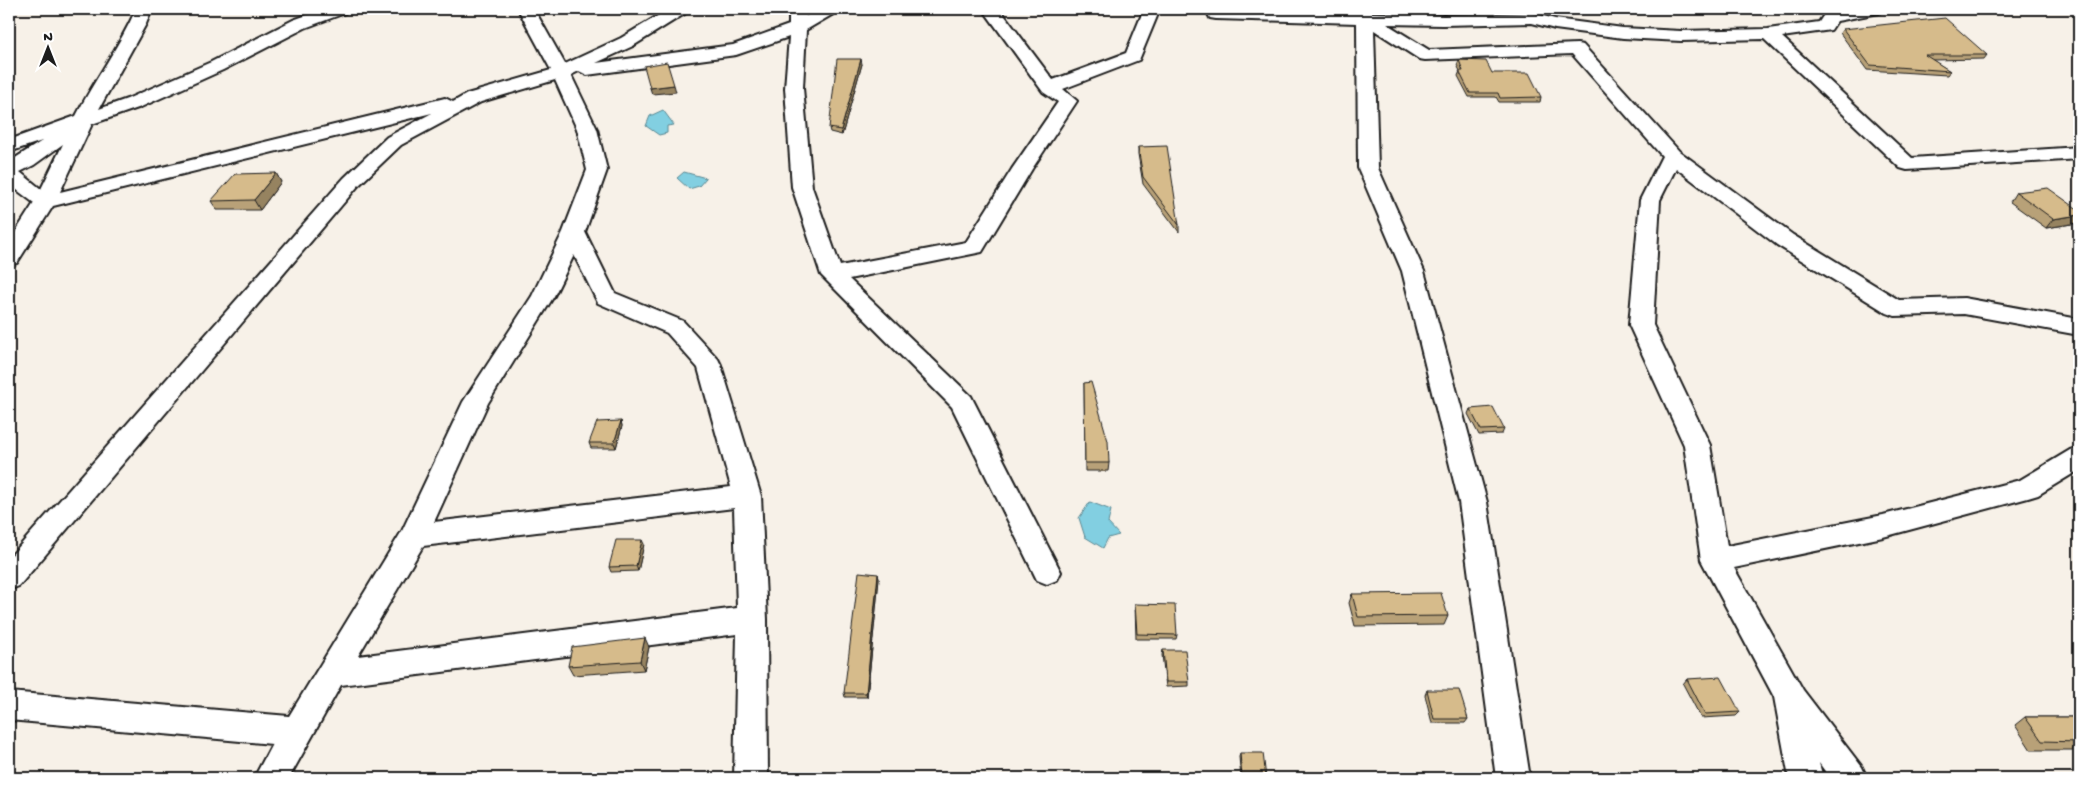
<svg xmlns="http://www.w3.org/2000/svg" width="2088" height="787" viewBox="0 0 2088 787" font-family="'Gochi Hand',sans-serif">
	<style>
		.water { fill: #82cfe1; stroke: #598792 }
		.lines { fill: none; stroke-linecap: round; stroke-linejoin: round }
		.minor-casing { stroke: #1c1c1c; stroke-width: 4 }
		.minor { fill: #fff; fill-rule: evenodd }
		.wall { fill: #b8a178; stroke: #1c1c1c }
		.shaded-wall { fill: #968361; stroke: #1c1c1c }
		.building { fill: #d6bb8b; stroke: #1c1c1c }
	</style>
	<rect width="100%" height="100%" fill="#f7f1e8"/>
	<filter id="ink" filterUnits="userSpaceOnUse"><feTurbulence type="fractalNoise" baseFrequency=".02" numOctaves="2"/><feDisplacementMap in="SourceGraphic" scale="10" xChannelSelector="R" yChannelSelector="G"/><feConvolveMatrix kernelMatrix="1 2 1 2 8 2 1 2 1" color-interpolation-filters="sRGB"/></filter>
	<g filter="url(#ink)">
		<g class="water">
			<path d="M 663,110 L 674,125 L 667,126 L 667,133 L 659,135 L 646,126 L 650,116 Z"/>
			<path d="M 684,172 L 706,178 L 699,186 L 689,189 L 677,178 Z"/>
			<path d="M 1090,502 L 1111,510 L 1108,523 L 1119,535 L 1108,538 L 1103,548 L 1085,537 L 1079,518 Z"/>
		</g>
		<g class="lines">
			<g class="minor-casing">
				<g id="minor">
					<path d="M 136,9 L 152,9 L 146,24 L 99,109 L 127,99 L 211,62 L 293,20 L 324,9 L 347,9 L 345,13 L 305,28 L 223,70 L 141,107 L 92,124 L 60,192 L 445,98 L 453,102 L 467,94 L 551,70 L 518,9 L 534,9 L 565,64 L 621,38 L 669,9 L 688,9 L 686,13 L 633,46 L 596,63 L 733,45 L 789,25 L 789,9 L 805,9 L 806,16 L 818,9 L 837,9 L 835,13 L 806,30 L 803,88 L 812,187 L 840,266 L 966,242 L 1012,169 L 1058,102 L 1043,92 L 985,12 L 987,9 L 1004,9 L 1002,12 L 1053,80 L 1126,53 L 1144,9 L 1160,9 L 1139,60 L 1063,89 L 1077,101 L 1032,169 L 982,252 L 849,279 L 971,396 L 1061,572 L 1057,580 L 1047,584 L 1037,580 L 952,407 L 821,275 L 792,187 L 785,88 L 789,37 L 736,55 L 587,75 L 579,71 L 571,75 L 597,129 L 607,170 L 585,232 L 615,293 L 683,321 L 718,359 L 721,365 L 761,496 L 767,619 L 768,778 L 734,778 L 737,634 L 341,685 L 289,778 L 254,778 L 272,744 L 9,720 L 9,692 L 289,716 L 402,531 L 463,402 L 532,296 L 563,232 L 587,170 L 577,129 L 555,80 L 481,102 L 401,145 L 358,186 L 19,586 L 9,590 L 9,558 L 344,178 L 387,137 L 432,113 L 53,206 L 17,263 L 9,265 L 9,242 L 34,203 L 9,184 L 9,162 L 42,141 L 9,152 L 9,140 L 76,116 C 94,80 120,46 136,9 ZM 63,144 L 41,189 L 20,172 L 34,165 ZM 574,255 L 598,303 L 667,333 L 698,368 L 731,487 L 434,522 L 488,403 L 554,296 ZM 734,508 L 737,608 L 358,656 L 423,546 Z"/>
					<path d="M 1210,9 L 1355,13 L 1354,9 L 1370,9 L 1372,13 L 1443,15 L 1532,13 L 1555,19 L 1623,28 L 1681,31 L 1768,29 L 1819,22 L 1825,13 L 1848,9 L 1881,9 L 1879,13 L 1837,21 L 1831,30 L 1782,37 L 1912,158 L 2079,147 L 2079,159 L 1907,170 L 1900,168 L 1764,39 L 1681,41 L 1623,38 L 1555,29 L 1532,23 L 1443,25 L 1387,24 L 1429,50 L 1577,44 L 1583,45 L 1679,151 L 1793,235 L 1899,300 L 1964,298 L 2079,319 L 2079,335 L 1964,314 L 1895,316 L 1887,313 L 1777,245 L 1676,168 L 1660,200 L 1653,325 L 1710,445 L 1727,546 L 1883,515 L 2020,480 L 2070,450 L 2079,447 L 2079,470 L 2038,495 L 2028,498 L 1883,537 L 1734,568 L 1803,690 L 1862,767 L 1867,778 L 1830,778 L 1819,763 L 1823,778 L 1789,778 L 1774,697 L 1701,560 L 1684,445 L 1629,325 L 1640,200 L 1662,156 L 1572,54 L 1425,60 L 1419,59 L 1374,30 L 1378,168 L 1424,271 L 1487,502 L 1530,778 L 1496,778 L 1459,502 L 1402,271 L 1358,168 L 1357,23 L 1216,19 L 1210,18 L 1208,14 Z"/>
				</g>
			</g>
			<use href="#minor" class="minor"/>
		</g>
		<g class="wall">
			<path d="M 1843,29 L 1987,55 L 1984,59 L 1932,60 L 1950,71 L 1947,75 L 1867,70 L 1840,33 Z"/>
			<path d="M 1459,60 L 1492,73 L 1541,97 L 1540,102 L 1499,102 L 1496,97 L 1469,97 L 1458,76 L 1460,71 L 1457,65 Z"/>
			<path d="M 862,64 L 842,135 L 830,132 L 829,128 Z"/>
			<path d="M 1138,147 L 1179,225 L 1179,232 L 1143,184 L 1138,154 Z"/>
			<path d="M 276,173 L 281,182 L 260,210 L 217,210 L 211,201 Z"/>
			<path d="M 2016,192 L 2079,210 L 2079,222 L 2078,223 L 2046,228 L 2010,202 Z"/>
			<path d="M 1084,383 L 1109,463 L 1108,471 L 1085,471 Z"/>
			<path d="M 1470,409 L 1504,429 L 1502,434 L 1479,435 L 1468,414 Z"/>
			<path d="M 621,421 L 622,426 L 616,448 L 591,448 L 589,443 Z"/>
			<path d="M 644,544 L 638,571 L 611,572 L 609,567 Z"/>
			<path d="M 878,574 L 879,579 L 867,697 L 845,697 L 844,693 Z"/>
			<path d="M 1352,594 L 1448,616 L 1444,625 L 1355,626 L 1349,603 Z"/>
			<path d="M 1135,604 L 1177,635 L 1176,639 L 1136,639 Z"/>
			<path d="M 649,647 L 644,670 L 573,675 L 568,666 Z"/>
			<path d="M 1163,650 L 1189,682 L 1189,686 L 1166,687 L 1162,655 Z"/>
			<path d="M 1687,679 L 1740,712 L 1736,716 L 1701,718 L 1683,684 Z"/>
			<path d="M 1427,690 L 1468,719 L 1465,723 L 1432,723 L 1425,695 Z"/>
			<path d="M 2025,717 L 2079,717 L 2079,750 L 2031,750 L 2015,725 Z"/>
			<path d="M 1240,753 L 1266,778 L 1241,778 L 1239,757 Z"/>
		</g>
		<g class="shaded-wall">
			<path d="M 861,59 L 862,64 L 842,135 L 841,130 Z"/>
			<path d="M 674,85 L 676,92 L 652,94 L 650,88 Z"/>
			<path d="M 276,173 L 281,182 L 260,210 L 254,200 Z"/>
			<path d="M 2079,215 L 2079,222 L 2078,223 L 2046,228 L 2053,219 Z"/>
			<path d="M 621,421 L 622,426 L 616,448 L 614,443 Z"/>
			<path d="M 642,540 L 644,544 L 638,571 L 636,566 Z"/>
			<path d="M 878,574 L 879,579 L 867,697 L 866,693 Z"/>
			<path d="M 645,638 L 649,647 L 644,670 L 640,661 Z"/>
		</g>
		<g class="building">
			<path d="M 1945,18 L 1987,55 L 1925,55 L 1950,71 L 1870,65 L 1843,29 Z"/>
			<path d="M 837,59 L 861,59 L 841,130 L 829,128 Z"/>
			<path d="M 1459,60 L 1486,61 L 1492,73 L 1529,73 L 1541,97 L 1500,98 L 1498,93 L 1470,93 L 1459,71 L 1463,71 Z"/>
			<path d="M 667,62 L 674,85 L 650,88 L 644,66 Z"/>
			<path d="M 1167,146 L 1179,225 L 1143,177 L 1138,147 Z"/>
			<path d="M 276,173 L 254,200 L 211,201 L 235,174 Z"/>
			<path d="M 2048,188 L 2079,210 L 2079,215 L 2053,219 L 2016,192 Z"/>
			<path d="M 1091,382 L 1108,441 L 1109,463 L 1085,463 L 1084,383 Z"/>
			<path d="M 1493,407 L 1504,429 L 1481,430 L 1470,409 Z"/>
			<path d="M 621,421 L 614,443 L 589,443 L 597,422 Z"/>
			<path d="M 616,540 L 642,540 L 636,566 L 609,567 Z"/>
			<path d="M 859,572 L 878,574 L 866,693 L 844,693 Z"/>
			<path d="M 1441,593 L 1448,616 L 1358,617 L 1352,594 Z"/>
			<path d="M 1135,604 L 1175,605 L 1177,635 L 1137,634 Z"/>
			<path d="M 645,638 L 640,661 L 568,666 L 572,647 Z"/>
			<path d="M 1163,650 L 1185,650 L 1189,682 L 1166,682 Z"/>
			<path d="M 1721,677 L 1740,712 L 1705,714 L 1687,679 Z"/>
			<path d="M 1427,690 L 1459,690 L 1468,719 L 1434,719 Z"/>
			<path d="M 2025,717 L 2079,717 L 2079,742 L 2042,741 Z"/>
			<path d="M 1240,753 L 1263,753 L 1266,778 L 1242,778 Z"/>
		</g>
	</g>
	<rect width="2088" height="787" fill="none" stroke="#fff" stroke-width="30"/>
	<rect x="15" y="15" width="2058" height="757" fill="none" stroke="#1c1c1c" stroke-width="2" filter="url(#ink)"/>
	<g transform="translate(48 48)" stroke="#ffffff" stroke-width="4" paint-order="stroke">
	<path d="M0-4L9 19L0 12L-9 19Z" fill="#1c1c1c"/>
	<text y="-8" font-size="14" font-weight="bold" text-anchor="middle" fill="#1c1c1c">N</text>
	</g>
</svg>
